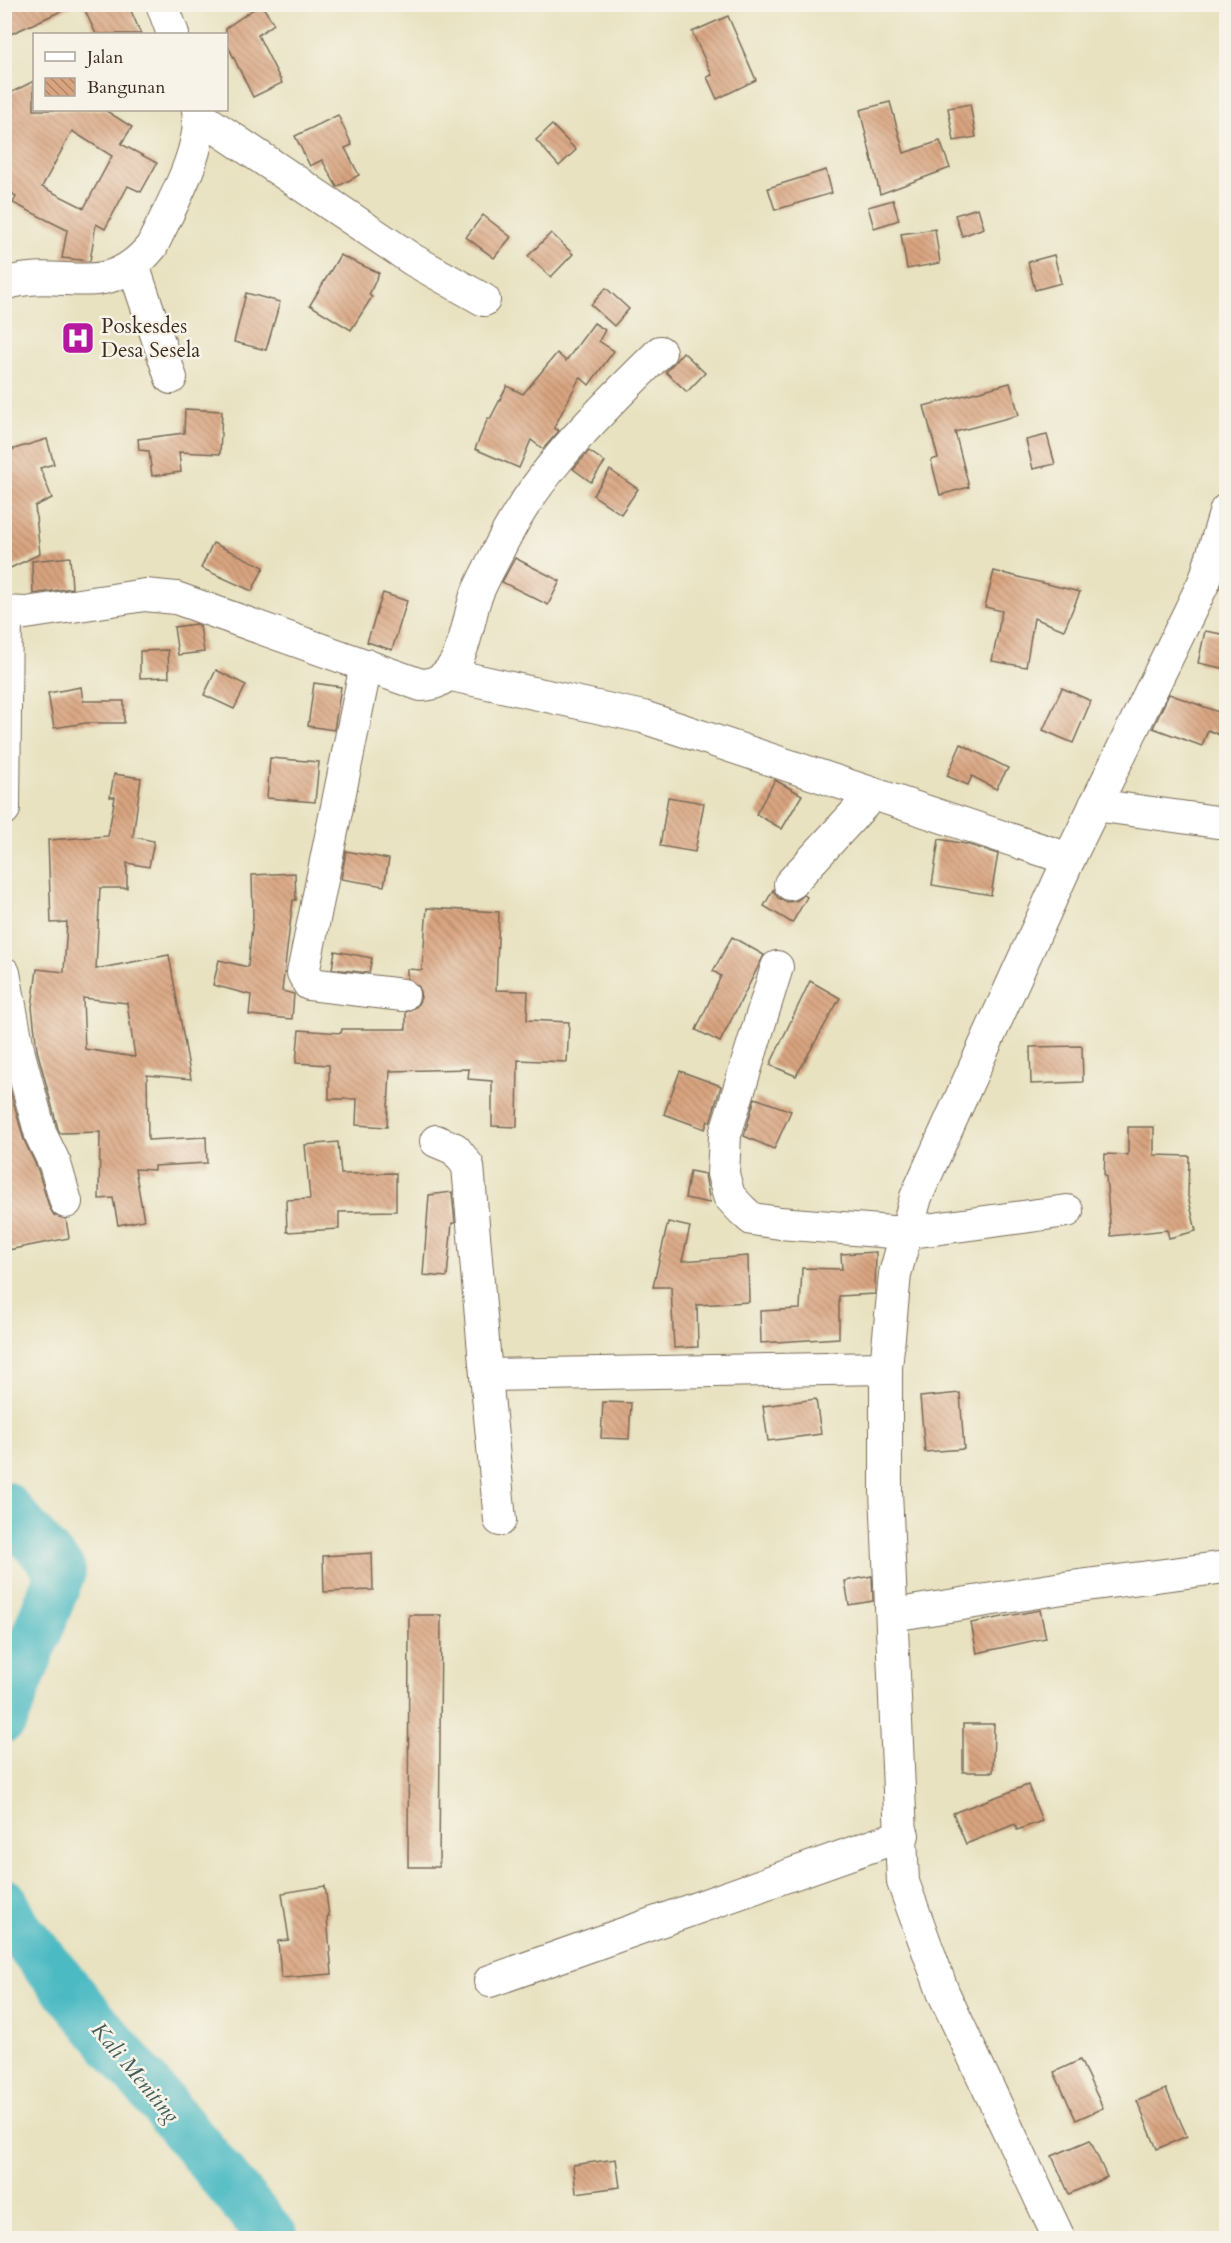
<svg xmlns="http://www.w3.org/2000/svg" width="1231" height="2243" viewBox="0 0 1231 2243" font-family="Cardo,serif">
	<style>
		.lines { fill: none; stroke-linecap: round; stroke-linejoin: round }
		.river { stroke: #4cbac3; stroke-width: 50 }
		.building { fill: url(#building-back-hatch); fill-rule: evenodd }
		.street-casing { stroke: #786a57; stroke-width: 34 }
		.street { stroke: #fff; stroke-width: 32 }
		.labels { text-anchor: middle; stroke-width: 5; stroke-linejoin: round; paint-order: stroke }
		.poi-label { font-size: 21px; fill: #3b2a1e; stroke: #f7f3e8; text-anchor: start }
		.water-label { font-size: 22px; font-style: italic; fill: #415c58; stroke: #f7f3e8 }
	</style>
	<defs>
		<pattern id="building-back-hatch" width="6" height="6" patternUnits="userSpaceOnUse" patternTransform="scale(1.5)"><rect width="6" height="6" fill="#d9a480"/><path d="M-1 5l2 2M0 0l6 6M5-1l2 2" fill="none" stroke="#b18668"/></pattern>
	</defs>
	<rect width="100%" height="100%" fill="#f7f3e8"/>
	<filter id="ink" filterUnits="userSpaceOnUse"><feTurbulence type="fractalNoise" baseFrequency=".0167" numOctaves="2"/><feDisplacementMap in="SourceGraphic" scale="12" xChannelSelector="R" yChannelSelector="G"/><feConvolveMatrix kernelMatrix="1 2 1 2 8 2 1 2 1" color-interpolation-filters="sRGB"/></filter>
	<filter id="wash" filterUnits="userSpaceOnUse"><feTurbulence type="fractalNoise" baseFrequency=".008" numOctaves="4" result="noise"/><feDisplacementMap in="SourceGraphic" scale="24" xChannelSelector="R" yChannelSelector="G"/><feGaussianBlur stdDeviation="1.35" result="paint"/><feColorMatrix in="noise" values="0 0 0 0 0 0 0 0 0 0 0 0 0 0 0 0 0 1.4 0 .05"/><feComposite in="paint" operator="in"/></filter>
	<g filter="url(#wash)">
		<rect width="100%" height="100%" fill="#e8e2c1"/>
		<g class="lines">
			<g class="river">
				<path d="M 4,1506 L 61,1571 L 4,1718"/>
				<path d="M 4,1903 L 13,1924 L 274,2238"/>
			</g>
		</g>
		<g id="blocks">
			<g class="building">
				<path d="M 4,4 L 77,4 L 4,37 Z"/>
				<path d="M 82,4 L 128,4 L 141,34 L 96,34 Z"/>
				<path d="M 261,4 L 274,24 L 258,35 L 282,83 L 253,97 L 226,42 L 226,28 Z"/>
				<path d="M 728,16 L 756,80 L 717,99 L 707,77 L 712,75 L 692,32 Z"/>
				<path d="M 34,81 L 34,110 L 105,110 L 132,127 L 121,144 L 157,163 L 141,192 L 128,186 L 105,229 L 96,224 L 90,261 L 62,258 L 67,230 L 13,203 L 16,197 L 4,185 L 4,96 ZM 72,131 L 112,156 L 84,208 L 42,187 Z"/>
				<path d="M 890,102 L 904,153 L 940,141 L 950,168 L 880,194 L 860,110 Z"/>
				<path d="M 970,104 L 976,137 L 954,141 L 948,108 Z"/>
				<path d="M 338,115 L 352,145 L 345,148 L 359,175 L 337,187 L 322,160 L 310,166 L 295,136 Z"/>
				<path d="M 552,125 L 576,150 L 559,166 L 536,140 Z"/>
				<path d="M 826,170 L 832,193 L 775,210 L 768,188 Z"/>
				<path d="M 893,200 L 899,220 L 874,228 L 868,207 Z"/>
				<path d="M 978,208 L 984,228 L 962,236 L 955,215 Z"/>
				<path d="M 483,215 L 511,237 L 494,258 L 466,237 Z"/>
				<path d="M 935,229 L 940,263 L 907,269 L 901,234 Z"/>
				<path d="M 551,233 L 573,254 L 551,277 L 528,256 Z"/>
				<path d="M 340,255 L 379,273 L 369,295 L 372,297 L 351,330 L 310,305 Z"/>
				<path d="M 1054,255 L 1061,283 L 1035,290 L 1028,262 Z"/>
				<path d="M 606,288 L 629,309 L 614,326 L 591,305 Z"/>
				<path d="M 246,293 L 280,302 L 266,350 L 234,342 Z"/>
				<path d="M 594,323 L 605,330 L 599,341 L 614,351 L 589,385 L 580,377 L 554,428 L 559,431 L 543,449 L 531,440 L 519,468 L 475,449 L 488,418 L 490,419 L 507,386 L 523,394 L 557,353 L 566,361 Z"/>
				<path d="M 683,352 L 705,373 L 687,392 L 666,372 Z"/>
				<path d="M 1010,383 L 1019,415 L 955,432 L 969,487 L 940,495 L 931,460 L 938,458 L 924,406 Z"/>
				<path d="M 185,409 L 222,411 L 220,454 L 179,452 L 181,472 L 152,476 L 149,451 L 139,450 L 138,439 L 184,433 Z"/>
				<path d="M 1047,435 L 1055,464 L 1033,469 L 1026,440 Z"/>
				<path d="M 47,439 L 54,464 L 40,468 L 52,498 L 35,506 L 40,554 L 4,571 L 4,452 Z"/>
				<path d="M 589,451 L 605,462 L 591,482 L 573,469 Z"/>
				<path d="M 610,470 L 638,489 L 621,514 L 593,495 Z"/>
				<path d="M 213,543 L 264,567 L 252,591 L 201,568 Z"/>
				<path d="M 70,557 L 72,588 L 33,594 L 32,561 Z"/>
				<path d="M 515,558 L 560,581 L 548,605 L 502,582 Z"/>
				<path d="M 994,571 L 1080,592 L 1064,630 L 1034,618 L 1026,667 L 992,661 L 1002,611 L 985,607 Z"/>
				<path d="M 383,593 L 407,601 L 392,650 L 367,642 Z"/>
				<path d="M 196,624 L 200,626 L 204,652 L 178,655 L 174,627 Z"/>
				<path d="M 1205,631 L 1227,635 L 1227,669 L 1198,663 Z"/>
				<path d="M 168,650 L 169,677 L 140,678 L 140,651 Z"/>
				<path d="M 216,670 L 246,685 L 234,709 L 204,695 Z"/>
				<path d="M 314,683 L 341,687 L 334,730 L 308,726 Z"/>
				<path d="M 81,687 L 83,701 L 124,701 L 124,723 L 86,723 L 54,728 L 48,693 Z"/>
				<path d="M 1062,688 L 1091,701 L 1073,743 L 1043,730 Z"/>
				<path d="M 1169,694 L 1227,715 L 1227,738 L 1208,730 L 1202,746 L 1153,728 Z"/>
				<path d="M 961,744 L 1008,768 L 996,789 L 972,776 L 968,785 L 947,776 Z"/>
				<path d="M 270,758 L 319,762 L 315,802 L 267,798 Z"/>
				<path d="M 114,774 L 141,778 L 133,837 L 154,841 L 149,867 L 127,863 L 127,888 L 100,888 L 96,969 L 169,955 L 191,1079 L 147,1075 L 148,1140 L 206,1137 L 207,1163 L 154,1166 L 154,1170 L 135,1169 L 144,1220 L 118,1225 L 113,1198 L 99,1199 L 100,1132 L 60,1133 L 58,1129 L 37,1050 L 32,1007 L 37,969 L 64,972 L 67,922 L 51,923 L 48,840 L 108,836 L 115,797 L 110,797 ZM 83,998 L 127,1003 L 135,1057 L 85,1049 Z"/>
				<path d="M 775,780 L 802,795 L 782,829 L 756,814 Z"/>
				<path d="M 668,797 L 704,803 L 695,852 L 660,846 Z"/>
				<path d="M 939,839 L 966,844 L 998,854 L 991,895 L 932,885 Z"/>
				<path d="M 346,851 L 389,859 L 384,886 L 341,879 Z"/>
				<path d="M 295,873 L 296,900 L 293,900 L 282,991 L 294,994 L 292,1019 L 249,1015 L 251,995 L 213,985 L 219,960 L 248,967 L 253,917 L 252,875 Z"/>
				<path d="M 773,890 L 778,898 L 787,902 L 796,901 L 804,895 L 807,897 L 792,923 L 764,906 Z"/>
				<path d="M 427,908 L 499,912 L 496,990 L 528,991 L 527,1020 L 569,1022 L 567,1062 L 518,1060 L 517,1127 L 492,1126 L 492,1081 L 468,1079 L 469,1069 L 390,1071 L 387,1127 L 356,1125 L 357,1099 L 329,1099 L 329,1065 L 296,1063 L 299,1030 L 341,1033 L 342,1029 L 406,1029 L 406,1012 L 417,1006 L 421,998 L 419,987 L 407,978 L 407,969 L 422,970 Z"/>
				<path d="M 732,937 L 764,955 L 720,1042 L 696,1030 L 721,976 L 713,971 Z"/>
				<path d="M 335,951 L 372,958 L 369,973 L 332,969 Z"/>
				<path d="M 810,981 L 840,998 L 796,1076 L 770,1065 Z"/>
				<path d="M 1082,1046 L 1083,1082 L 1031,1084 L 1030,1047 Z"/>
				<path d="M 680,1071 L 721,1086 L 710,1122 L 708,1121 L 705,1129 L 664,1114 Z"/>
				<path d="M 6,1076 L 24,1140 L 38,1170 L 49,1207 L 54,1215 L 66,1219 L 69,1238 L 8,1250 L 4,1219 Z"/>
				<path d="M 755,1098 L 791,1111 L 774,1149 L 744,1136 Z"/>
				<path d="M 1128,1127 L 1154,1127 L 1154,1155 L 1189,1156 L 1188,1196 L 1196,1231 L 1169,1238 L 1167,1230 L 1111,1236 L 1106,1176 L 1104,1176 L 1105,1154 L 1128,1155 Z"/>
				<path d="M 338,1142 L 341,1174 L 396,1173 L 396,1211 L 339,1212 L 339,1229 L 287,1232 L 286,1200 L 310,1199 L 305,1145 Z"/>
				<path d="M 690,1171 L 705,1174 L 710,1203 L 685,1198 Z"/>
				<path d="M 452,1192 L 455,1223 L 452,1223 L 447,1277 L 423,1275 L 429,1195 Z"/>
				<path d="M 668,1222 L 690,1227 L 682,1261 L 748,1256 L 749,1302 L 697,1305 L 698,1347 L 674,1348 L 671,1287 L 653,1287 Z"/>
				<path d="M 876,1252 L 875,1294 L 839,1296 L 839,1338 L 761,1343 L 760,1311 L 800,1309 L 802,1268 L 842,1269 L 841,1254 Z"/>
				<path d="M 960,1393 L 964,1449 L 925,1452 L 920,1397 Z"/>
				<path d="M 816,1399 L 821,1434 L 768,1441 L 763,1406 Z"/>
				<path d="M 603,1402 L 631,1403 L 629,1439 L 601,1438 Z"/>
				<path d="M 372,1553 L 373,1590 L 324,1592 L 323,1556 Z"/>
				<path d="M 872,1576 L 873,1601 L 849,1605 L 845,1581 Z"/>
				<path d="M 1040,1610 L 1046,1638 L 977,1653 L 971,1623 Z"/>
				<path d="M 409,1615 L 441,1615 L 439,1867 L 408,1867 Z"/>
				<path d="M 963,1724 L 994,1724 L 993,1772 L 963,1772 Z"/>
				<path d="M 1028,1785 L 1042,1821 L 1017,1830 L 1015,1824 L 966,1844 L 953,1813 Z"/>
				<path d="M 325,1886 L 329,1916 L 327,1917 L 332,1974 L 281,1978 L 278,1941 L 289,1940 L 282,1893 Z"/>
				<path d="M 1080,2060 L 1103,2108 L 1076,2120 L 1054,2072 Z"/>
				<path d="M 1166,2089 L 1187,2136 L 1157,2149 L 1137,2101 Z"/>
				<path d="M 1090,2140 L 1107,2177 L 1069,2194 L 1052,2156 Z"/>
				<path d="M 616,2159 L 620,2187 L 576,2193 L 573,2165 Z"/>
			</g>
		</g>
	</g>
	<g filter="url(#ink)">
		<use href="#blocks" fill-opacity="0" stroke="#786a57" stroke-width="1.5"/>
		<g class="lines">
			<g class="street-casing">
				<g id="street">
					<path d="M 162,4 L 173,34"/>
					<path d="M 199,116 L 413,260 L 484,300"/>
					<path d="M 133,265 L 171,378"/>
					<path d="M 4,284 C 64,265 105,304 152,246 C 169,209 205,149 198,110"/>
					<path d="M 4,612 L 26,613 L 145,595 L 176,598 L 421,685 C 462,685 466,628 475,599 C 480,585 488,571 495,557 C 534,473 595,417 660,352"/>
					<path d="M 366,665 L 303,973 L 309,984 L 403,995"/>
					<path d="M 447,674 L 643,717 L 1069,859"/>
					<path d="M 1095,805 L 1217,822"/>
					<path d="M 4,809 L 6,612"/>
					<path d="M 790,884 L 873,794"/>
					<path d="M 777,967 L 725,1135 L 723,1174 L 729,1196 L 742,1210 L 752,1219 L 780,1223 L 904,1233 L 1067,1211"/>
					<path d="M 4,973 L 19,1054 L 41,1135 L 55,1164 L 66,1202"/>
					<path d="M 436,1141 L 455,1149 L 468,1166 L 486,1375"/>
					<path d="M 500,1520 L 486,1375 L 886,1368"/>
					<path d="M 892,1615 L 1063,1588 L 1226,1567"/>
					<path d="M 490,1981 L 903,1835"/>
					<path d="M 1059,2238 L 943,1992 L 903,1882 L 886,1491 L 886,1368 L 895,1274 L 916,1197 L 1069,859 L 1205,580 L 1226,510"/>
				</g>
			</g>
			<use href="#street" class="street"/>
		</g>
	</g>
	<defs>
		<g id="hospital-square" transform="scale(1.725)"><rect x="-9" y="-9" width="18" height="18" rx="4" fill="#b5179e" stroke="#f7f3e8"/><path d="M-5-5h3v3.5h4V-5h3V5h-3V1.5h-4V5h-3Z" fill="#fff"/></g>
	</defs>
	<g fill-rule="evenodd">
		<use href="#hospital-square" x="78" y="338"/>
	</g>
	<g class="labels">
		<g class="poi-label">
			<text x="101" y="333">Poskesdes<tspan x="101" dy="24">Desa Sesela</tspan></text>
		</g>
		<g class="water-label">
			<text transform="translate(136 2072) rotate(50)" y="8">Kali Meniting</text>
		</g>
	</g>
	<rect width="1231" height="2243" fill="none" stroke="#f7f3e8" stroke-width="24"/>
	<rect x="33" y="33" width="195" height="78" fill="#f7f3e8" stroke="#aca397" stroke-width="1.5"/>
	<rect x="45" y="52" width="30" height="9" fill="#ffffff" stroke="#aca397" stroke-width="1.5"/>
	<text x="87" y="63" font-size="18" fill="#3b2a1e">Jalan</text>
	<rect x="45" y="78" width="30" height="18" fill="url(#building-back-hatch)" stroke="#aca397" stroke-width="1.5"/>
	<text x="87" y="93" font-size="18" fill="#3b2a1e">Bangunan</text>
</svg>
